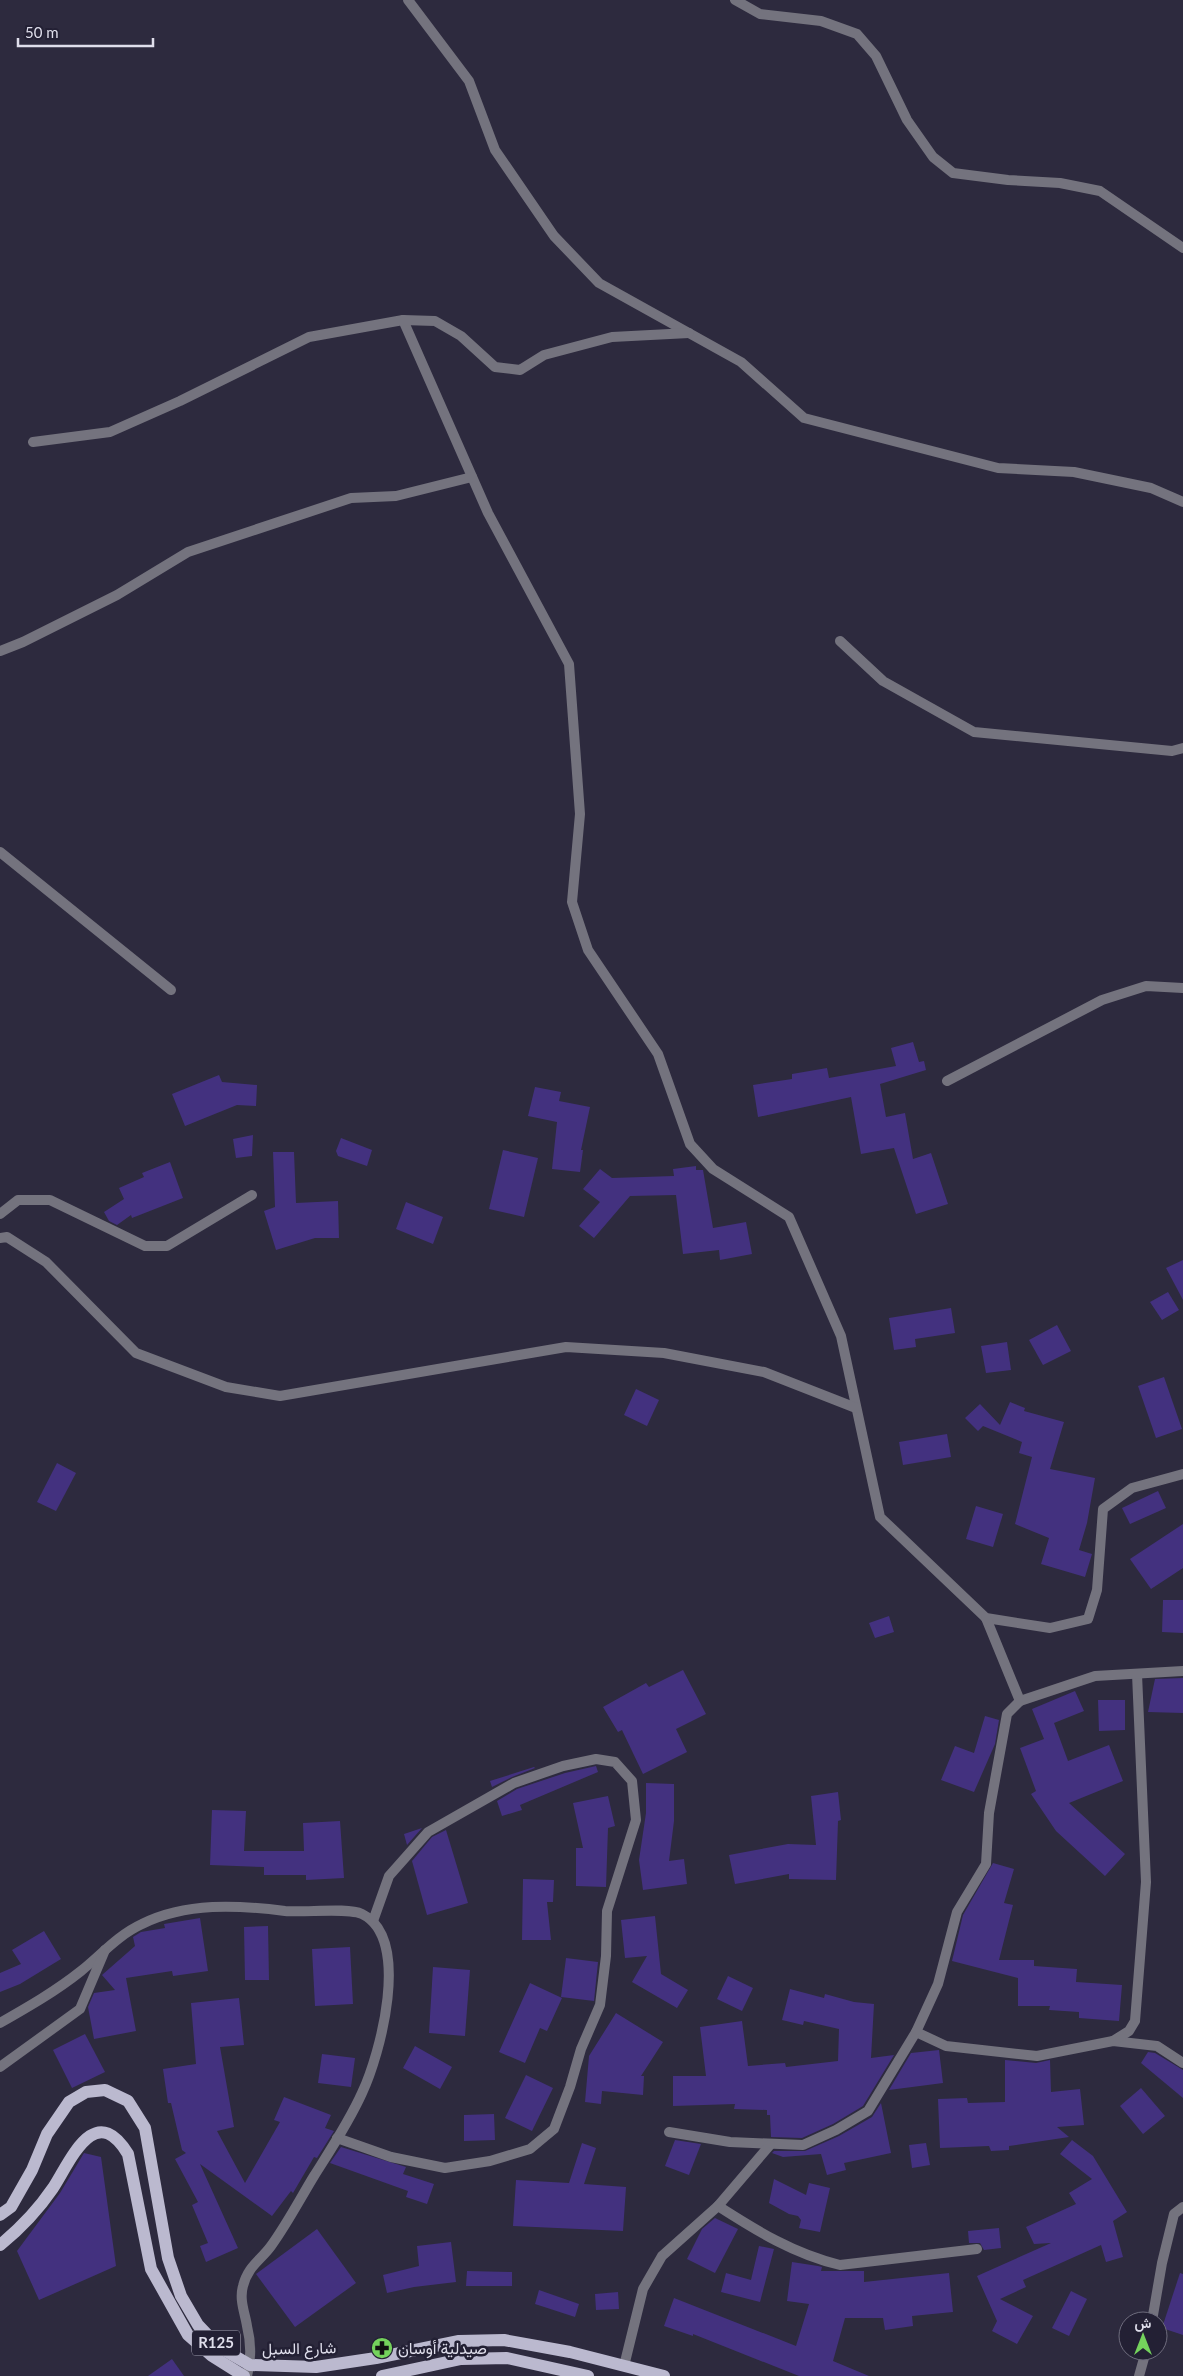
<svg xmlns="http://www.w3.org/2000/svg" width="1183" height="2376" viewBox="0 0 1183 2376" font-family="Lato,Vazirmatn,sans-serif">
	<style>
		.building { fill: #43317f }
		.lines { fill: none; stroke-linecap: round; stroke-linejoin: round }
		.minor { stroke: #74737e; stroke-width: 10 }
		.primary { stroke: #bbb9cf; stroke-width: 12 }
		.labels { text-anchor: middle; stroke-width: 5; stroke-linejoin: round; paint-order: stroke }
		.shield { fill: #232034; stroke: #a7a5b4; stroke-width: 1 }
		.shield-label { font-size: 15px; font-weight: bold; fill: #dfdeeb }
		.street-label { font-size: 16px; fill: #dfdeeb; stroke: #232034 }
		.poi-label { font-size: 16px; fill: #dfdeeb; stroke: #232034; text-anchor: start }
	</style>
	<rect width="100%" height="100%" fill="#2d2a3e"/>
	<g class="building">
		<path d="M 913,1042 L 919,1062 L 924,1061 L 926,1070 L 880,1084 L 886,1117 L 905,1113 L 913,1159 L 931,1153 L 948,1204 L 916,1214 L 894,1148 L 861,1154 L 851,1097 L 758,1117 L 753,1085 L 792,1079 L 792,1074 L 827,1068 L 829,1078 L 896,1066 L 891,1048 Z"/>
		<path d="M 219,1075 L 222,1082 L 257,1085 L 256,1106 L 237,1105 L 185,1126 L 172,1094 Z"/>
		<path d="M 535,1087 L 561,1092 L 559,1101 L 590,1107 L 581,1150 L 583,1150 L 580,1172 L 552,1169 L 557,1122 L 528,1116 Z"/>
		<path d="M 253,1135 L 252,1156 L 236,1158 L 233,1139 Z"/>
		<path d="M 341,1138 L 372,1150 L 367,1166 L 338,1156 L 336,1151 Z"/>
		<path d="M 503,1150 L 538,1158 L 524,1217 L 489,1209 Z"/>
		<path d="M 273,1152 L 294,1152 L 296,1203 L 338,1201 L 339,1238 L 315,1238 L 276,1250 L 264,1211 L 275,1207 Z"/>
		<path d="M 170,1162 L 183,1198 L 132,1218 L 131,1215 L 117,1225 L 109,1221 L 104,1212 L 124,1199 L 119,1188 L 144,1177 L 142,1173 Z"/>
		<path d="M 696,1166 L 696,1170 L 703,1170 L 713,1228 L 746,1222 L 752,1254 L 720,1260 L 719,1250 L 683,1254 L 676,1195 L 630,1196 L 594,1238 L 579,1226 L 600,1202 L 583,1189 L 600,1169 L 612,1178 L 674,1176 L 673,1169 Z"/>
		<path d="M 406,1202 L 443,1217 L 433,1244 L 396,1229 Z"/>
		<path d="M 1183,1260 L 1183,1300 L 1166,1268 Z"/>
		<path d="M 1168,1292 L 1179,1310 L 1162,1320 L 1150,1302 Z"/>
		<path d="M 951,1308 L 955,1333 L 915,1339 L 916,1347 L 894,1350 L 889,1318 Z"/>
		<path d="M 1057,1325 L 1071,1351 L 1043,1365 L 1029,1340 Z"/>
		<path d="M 1007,1342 L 1011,1370 L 986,1373 L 981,1346 Z"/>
		<path d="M 1164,1377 L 1182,1429 L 1156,1438 L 1138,1386 Z"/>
		<path d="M 636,1389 L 659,1400 L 647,1426 L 624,1415 Z"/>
		<path d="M 1010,1402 L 1025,1408 L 1024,1411 L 1064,1422 L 1050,1469 L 1095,1478 L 1087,1523 L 1079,1550 L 1092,1554 L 1085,1577 L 1041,1564 L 1049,1538 L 1015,1524 L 1032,1457 L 1019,1453 L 1022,1442 L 983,1426 L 978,1431 L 965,1418 L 980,1404 L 1000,1425 Z"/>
		<path d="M 947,1434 L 951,1457 L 903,1465 L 899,1442 Z"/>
		<path d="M 57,1463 L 76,1473 L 56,1511 L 37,1502 Z"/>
		<path d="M 1158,1491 L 1166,1508 L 1130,1524 L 1122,1508 Z"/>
		<path d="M 976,1506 L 1003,1514 L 993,1547 L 966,1539 Z"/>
		<path d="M 1183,1524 L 1183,1568 L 1151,1589 L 1130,1559 Z"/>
		<path d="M 1163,1600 L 1183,1600 L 1183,1633 L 1162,1632 Z"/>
		<path d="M 889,1616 L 894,1632 L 875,1638 L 869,1623 Z"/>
		<path d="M 683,1670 L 706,1714 L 676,1729 L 687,1752 L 643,1774 L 622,1730 L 618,1732 L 603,1707 L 646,1683 L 649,1687 Z"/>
		<path d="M 1183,1678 L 1183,1713 L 1148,1712 L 1155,1679 Z"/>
		<path d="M 1075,1691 L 1084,1711 L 1054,1723 L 1068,1761 L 1109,1745 L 1123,1781 L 1069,1803 L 1125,1854 L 1105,1876 L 1056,1831 L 1031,1794 L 1036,1791 L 1020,1748 L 1044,1739 L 1032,1709 Z"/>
		<path d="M 1098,1700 L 1125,1700 L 1125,1730 L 1099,1731 Z"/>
		<path d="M 985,1716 L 999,1720 L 995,1744 L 974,1792 L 941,1780 L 955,1746 L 974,1753 Z"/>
		<path d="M 596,1766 L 598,1772 L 520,1805 L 522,1810 L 502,1816 L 497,1801 L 517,1789 L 565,1773 Z"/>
		<path d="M 534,1767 L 535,1768 L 512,1777 L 492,1787 L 490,1781 Z"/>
		<path d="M 646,1783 L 674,1784 L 674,1821 L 669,1861 L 684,1859 L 687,1884 L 643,1890 L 639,1860 L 646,1813 Z"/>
		<path d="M 838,1792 L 841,1820 L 838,1821 L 836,1880 L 789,1879 L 789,1874 L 735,1884 L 729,1855 L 788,1844 L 816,1845 L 811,1796 Z"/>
		<path d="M 608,1796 L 615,1826 L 608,1828 L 606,1887 L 576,1886 L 576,1848 L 583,1848 L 573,1803 Z"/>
		<path d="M 212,1810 L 246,1811 L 244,1851 L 304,1851 L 303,1823 L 340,1821 L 344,1878 L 306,1880 L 306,1875 L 264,1875 L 264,1867 L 210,1865 Z"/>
		<path d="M 422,1828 L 407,1845 L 404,1834 Z"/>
		<path d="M 446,1830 L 468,1903 L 427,1915 L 412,1861 L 432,1837 Z"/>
		<path d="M 993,1863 L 1014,1869 L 1004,1903 L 1013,1905 L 999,1960 L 1034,1960 L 1034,1966 L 1077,1969 L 1076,1982 L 1122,1985 L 1119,2021 L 1079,2018 L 1079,2012 L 1049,2010 L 1050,2006 L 1018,2006 L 1018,1978 L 952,1961 L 963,1915 Z"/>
		<path d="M 523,1879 L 554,1880 L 553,1902 L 547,1902 L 551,1940 L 522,1940 Z"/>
		<path d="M 655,1916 L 661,1974 L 688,1990 L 677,2008 L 632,1982 L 647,1956 L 625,1958 L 621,1920 Z"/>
		<path d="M 200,1918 L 208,1971 L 173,1976 L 172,1971 L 126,1978 L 136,2031 L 94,2039 L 88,2007 L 94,1993 L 115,1990 L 102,1975 L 135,1946 L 133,1937 L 141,1932 L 165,1928 L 164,1924 Z"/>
		<path d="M 268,1926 L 269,1980 L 245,1980 L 244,1927 Z"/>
		<path d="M 44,1931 L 61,1959 L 20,1984 L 0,1992 L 0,1973 L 21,1964 L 12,1950 Z"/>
		<path d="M 350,1947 L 353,2004 L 315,2006 L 312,1949 Z"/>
		<path d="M 566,1958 L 598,1962 L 594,2001 L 561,1997 Z"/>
		<path d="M 433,1967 L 470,1970 L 465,2036 L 429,2033 Z"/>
		<path d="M 728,1976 L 753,1988 L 742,2011 L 717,1999 Z"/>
		<path d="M 530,1983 L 562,1998 L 547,2031 L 540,2028 L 525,2063 L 499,2052 Z"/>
		<path d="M 790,1989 L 824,1998 L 825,1994 L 854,2002 L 874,2004 L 871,2058 L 894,2055 L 863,2106 L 833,2124 L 802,2138 L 771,2137 L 770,2115 L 767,2115 L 767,2110 L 734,2109 L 735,2104 L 673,2106 L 673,2076 L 706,2076 L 700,2027 L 742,2021 L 748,2066 L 785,2063 L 786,2067 L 838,2061 L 839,2029 L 804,2021 L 803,2025 L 782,2020 Z"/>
		<path d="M 239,1998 L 244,2045 L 220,2047 L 234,2127 L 217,2131 L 245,2183 L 280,2122 L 274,2120 L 284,2097 L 331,2115 L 325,2128 L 334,2131 L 317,2158 L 314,2157 L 293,2193 L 291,2191 L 272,2216 L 200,2164 L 238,2248 L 206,2262 L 200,2246 L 208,2243 L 192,2205 L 198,2202 L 175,2159 L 186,2153 L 182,2150 L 171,2103 L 168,2103 L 163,2069 L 196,2064 L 191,2003 Z"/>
		<path d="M 616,2013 L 663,2042 L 641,2076 L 644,2076 L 643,2095 L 602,2091 L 601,2104 L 585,2102 L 589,2056 Z"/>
		<path d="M 85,2034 L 105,2072 L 72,2088 L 53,2050 Z"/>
		<path d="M 415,2046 L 452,2067 L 440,2089 L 403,2068 Z"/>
		<path d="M 939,2050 L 943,2083 L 889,2090 L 911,2053 Z"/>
		<path d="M 1148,2052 L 1155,2053 L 1183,2070 L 1183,2098 L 1141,2063 Z"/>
		<path d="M 322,2054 L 355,2058 L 351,2087 L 318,2083 Z"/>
		<path d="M 1005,2060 L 1036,2063 L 1050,2060 L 1051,2092 L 1080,2089 L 1084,2125 L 1057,2127 L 1069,2137 L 1009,2146 L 1009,2150 L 991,2151 L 989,2146 L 940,2148 L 938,2099 L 967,2098 L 968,2103 L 1005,2102 Z"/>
		<path d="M 526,2075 L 553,2088 L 532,2131 L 505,2118 Z"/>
		<path d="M 1141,2088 L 1165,2116 L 1143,2134 L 1120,2106 Z"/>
		<path d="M 881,2103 L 891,2153 L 844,2163 L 846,2170 L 827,2175 L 821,2154 L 783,2157 L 772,2153 L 774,2151 L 805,2151 L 839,2136 L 872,2117 Z"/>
		<path d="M 494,2114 L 495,2140 L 464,2141 L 464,2115 Z"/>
		<path d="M 675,2140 L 701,2144 L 689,2175 L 665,2166 Z"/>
		<path d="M 1072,2140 L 1093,2156 L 1127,2212 L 1113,2221 L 1123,2257 L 1106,2262 L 1101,2245 L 1023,2280 L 1026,2287 L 1000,2299 L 1033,2316 L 1017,2344 L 992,2331 L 997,2321 L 977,2276 L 1051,2243 L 1034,2244 L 1026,2227 L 1076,2204 L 1069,2193 L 1092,2179 L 1060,2154 Z"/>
		<path d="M 582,2143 L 596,2148 L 584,2184 L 626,2187 L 623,2231 L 513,2226 L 516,2180 L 569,2183 Z"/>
		<path d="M 926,2143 L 930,2165 L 912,2168 L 909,2145 Z"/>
		<path d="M 341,2147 L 406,2167 L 403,2174 L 434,2184 L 427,2204 L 406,2197 L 408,2191 L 330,2163 Z"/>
		<path d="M 84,2153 L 101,2157 L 116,2266 L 39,2300 L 17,2251 L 60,2193 Z"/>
		<path d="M 774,2179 L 806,2195 L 809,2183 L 830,2188 L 820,2232 L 799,2228 L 801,2220 L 798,2216 L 789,2214 L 769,2203 Z"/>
		<path d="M 715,2218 L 738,2229 L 715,2273 L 687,2259 L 702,2229 Z"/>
		<path d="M 999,2228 L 1001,2248 L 984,2250 L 980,2243 L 969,2243 L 968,2231 Z"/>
		<path d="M 317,2229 L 356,2283 L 295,2327 L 256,2274 Z"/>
		<path d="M 451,2242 L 456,2282 L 414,2287 L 387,2293 L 383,2275 L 419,2266 L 417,2246 Z"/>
		<path d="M 759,2246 L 774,2249 L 760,2302 L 721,2292 L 726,2273 L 751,2280 Z"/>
		<path d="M 792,2262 L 818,2266 L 822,2267 L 821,2271 L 864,2271 L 864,2282 L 949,2273 L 953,2312 L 912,2316 L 913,2326 L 885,2330 L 883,2318 L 845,2318 L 833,2361 L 869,2376 L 799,2376 L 693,2334 L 693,2336 L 664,2326 L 674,2298 L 796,2346 L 809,2304 L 787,2301 Z"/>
		<path d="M 467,2271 L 512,2272 L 512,2286 L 466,2286 Z"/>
		<path d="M 1180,2273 L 1183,2274 L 1183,2335 L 1162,2328 Z"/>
		<path d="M 539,2290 L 579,2304 L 575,2317 L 535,2304 Z"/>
		<path d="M 1071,2291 L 1087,2299 L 1069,2336 L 1052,2328 Z"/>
		<path d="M 618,2292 L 619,2309 L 596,2310 L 595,2294 Z"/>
		<path d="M 172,2359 L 184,2376 L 148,2376 Z"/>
	</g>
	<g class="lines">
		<g class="minor">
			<path d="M 408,0 L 469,81 L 495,150 L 554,236 L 599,283 L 741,362 L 804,418 L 998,468 L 1074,472 L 1151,488 L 1183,502"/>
			<path d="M 735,0 L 760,14 L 821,21 L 857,34 L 876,56 L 907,120 L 933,157 L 953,173 L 1008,180 L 1060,183 L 1100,191 L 1183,248"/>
			<path d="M 403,320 L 488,513 L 569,664 L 580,814 L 572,902 L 588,950 L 658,1054 L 690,1144 L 713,1169 L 789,1217 L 841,1336 L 880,1517 L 986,1618 L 1050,1628 L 1088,1619 L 1097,1590 L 1103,1509 L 1132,1488 L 1183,1474"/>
			<path d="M 33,442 L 110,432 L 180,401 L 309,337 L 403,320 L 435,321 L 461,336 L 495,367 L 520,370 L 544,355 L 612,337 L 689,333"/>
			<path d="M 840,641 L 883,681 L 974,732 L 1172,751 L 1183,748"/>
			<path d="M 0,651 L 23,642 L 117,595 L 188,552 L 351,498 L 396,496 L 472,477"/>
			<path d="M 0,852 L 171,990"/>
			<path d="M 947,1081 L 1102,1000 L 1146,986 L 1183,988"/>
			<path d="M 0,1214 L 18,1200 L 50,1200 L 145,1246 L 167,1246 L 252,1195"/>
			<path d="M 0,1238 L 7,1237 L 46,1262 L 136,1353 L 226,1387 L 280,1396 L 566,1347 L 664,1353 L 764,1372 L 856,1408"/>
			<path d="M 986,1618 L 1020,1701"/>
			<path d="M 0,2023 C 28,2007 56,1991 81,1971 C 101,1955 118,1935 142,1924 C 186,1902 238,1905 285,1911 C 305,1913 347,1907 362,1914 C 412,1938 380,2055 362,2093 C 349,2122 331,2149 314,2176 C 300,2199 287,2224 271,2246 C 260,2261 248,2266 243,2286 C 239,2300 245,2313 247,2326 C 251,2342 251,2361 247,2376"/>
			<path d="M 916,2032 L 946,2046 L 1037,2056 L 1113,2041 L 1157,2046 L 1183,2063"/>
			<path d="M 1113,2041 L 1129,2031 L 1135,2021 L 1146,1882 L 1137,1674"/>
			<path d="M 0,2067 L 80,2009 L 105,1950"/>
			<path d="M 669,2132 L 730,2142 L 803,2145 L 836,2130 L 868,2111 L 916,2032 L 938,1984 L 957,1912 L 986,1864 L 989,1813 L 1007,1714 L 1020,1701 L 1095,1676 L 1183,1671"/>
			<path d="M 337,2138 L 391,2157 L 445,2168 L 490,2161 L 530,2149 L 554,2129 L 570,2087 L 581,2049 L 600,2005 L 606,1956 L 607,1911 L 636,1820 L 632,1781 L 615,1762 L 596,1759 L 563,1766 L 514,1783 L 428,1832 L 389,1876 L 373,1921"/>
			<path d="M 718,2206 C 757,2231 794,2254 840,2265 L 977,2249"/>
			<path d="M 1152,2321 L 1162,2263 L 1174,2214 L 1183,2207"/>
			<path d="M 624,2366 L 643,2289 L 662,2256 L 718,2206 L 770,2145"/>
			<path d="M 1139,2376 L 1146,2351"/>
		</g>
		<g class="primary">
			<path d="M 0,2215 L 11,2207 L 32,2170 L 47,2134 L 69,2102 L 86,2092 L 105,2090 L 128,2101 L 145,2128 L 168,2258 L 181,2296 L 198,2325 L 219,2347 L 250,2365 L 316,2367 L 376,2358 L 459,2341 L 504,2340 L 570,2352 L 664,2376"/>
			<path d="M 0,2245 C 21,2228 38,2210 53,2188 C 71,2160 95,2100 128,2154 L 151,2269 L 188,2335 L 212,2356 L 244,2376"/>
			<path d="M 382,2376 L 461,2359 L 507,2358 L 588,2376"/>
		</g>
	</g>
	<defs>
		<g id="pharmacy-disc" transform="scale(1.125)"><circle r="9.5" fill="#74d25c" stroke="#232034"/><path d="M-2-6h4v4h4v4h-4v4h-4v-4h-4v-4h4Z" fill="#111"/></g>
	</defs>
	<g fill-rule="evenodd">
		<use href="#pharmacy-disc" x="382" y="2348"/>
	</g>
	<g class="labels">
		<rect class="shield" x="192" y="2330.5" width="48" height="25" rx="4"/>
		<g class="shield-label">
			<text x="216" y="2348">R125</text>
		</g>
		<g class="street-label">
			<text transform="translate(299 2348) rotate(-1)" y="6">شارع السبل</text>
		</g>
		<g class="poi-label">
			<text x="398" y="2354">صيدلية أوسان</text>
		</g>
	</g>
	<g transform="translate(1143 2336)"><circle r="24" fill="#232034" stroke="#6e6c7d"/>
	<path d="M0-4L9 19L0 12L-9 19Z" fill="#74d25c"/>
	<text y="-8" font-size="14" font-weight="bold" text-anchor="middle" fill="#dfdeeb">ش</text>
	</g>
	<path d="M18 38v8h135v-8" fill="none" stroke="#dfdeeb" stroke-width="2.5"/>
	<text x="25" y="38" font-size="15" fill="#dfdeeb" stroke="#232034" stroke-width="4" paint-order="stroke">50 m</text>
</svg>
